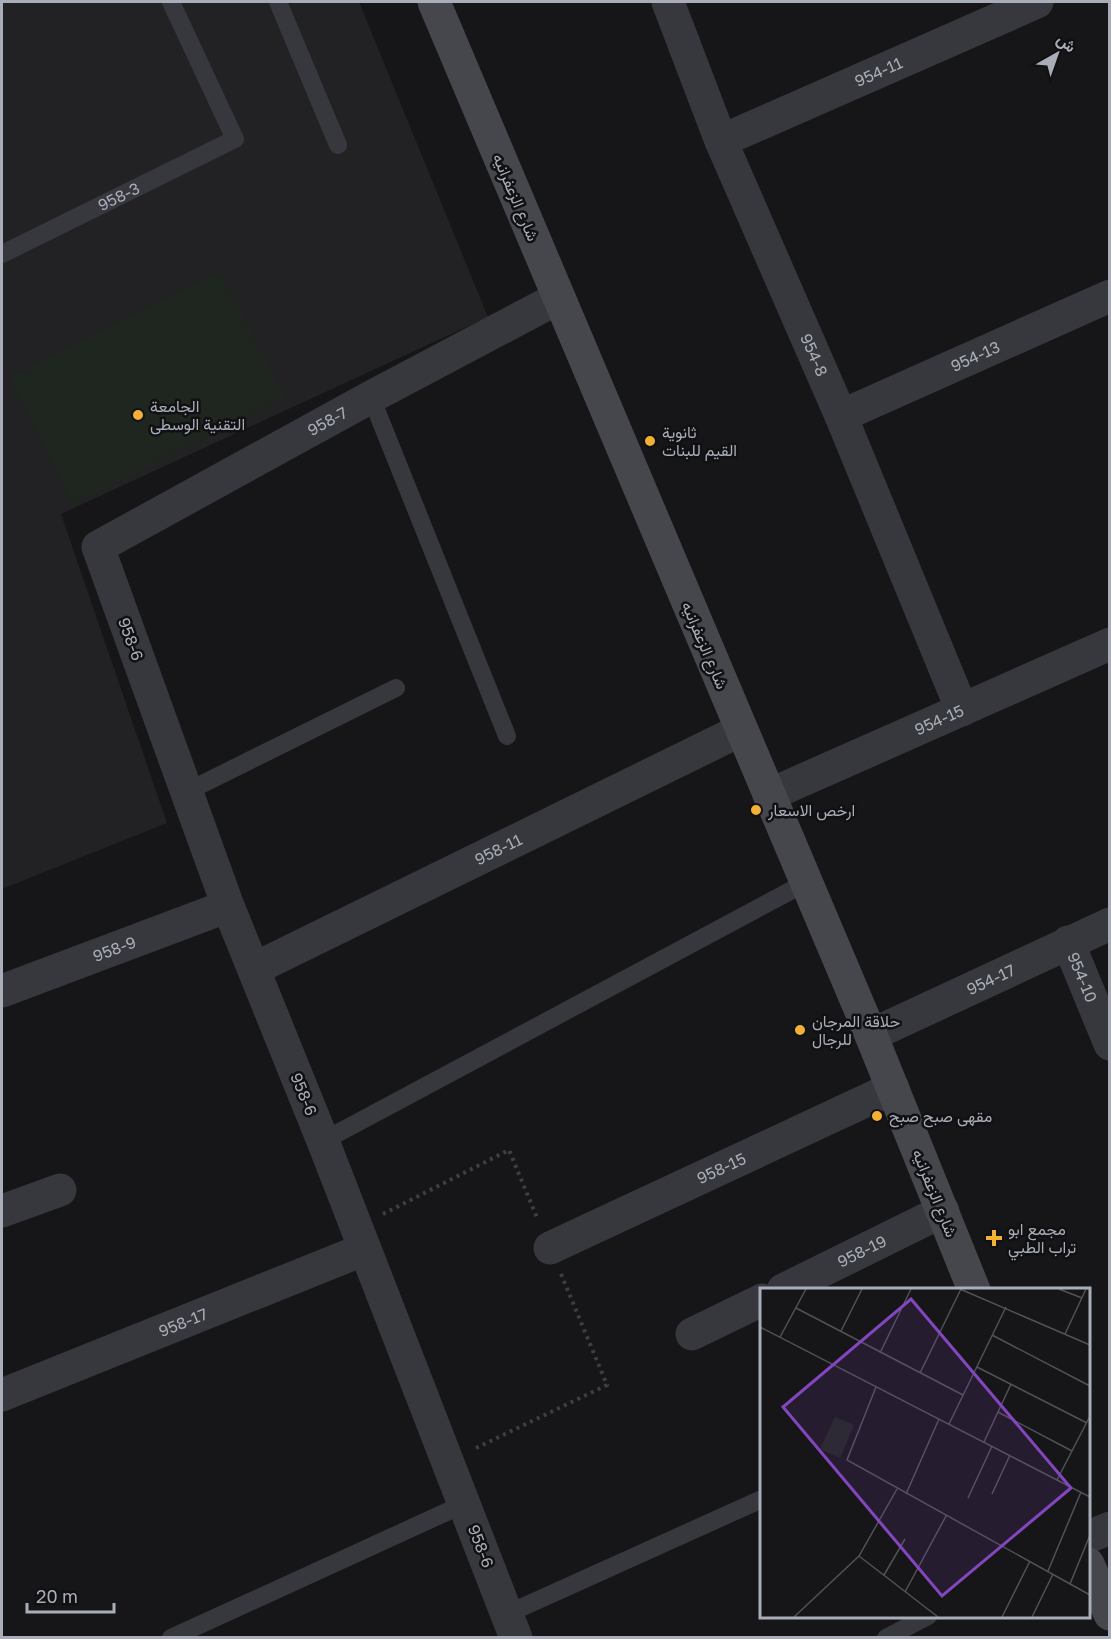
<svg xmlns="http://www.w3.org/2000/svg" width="1111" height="1639" viewBox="0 0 1111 1639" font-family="'Golos Text',Vazirmatn,sans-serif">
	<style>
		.built { fill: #222225 }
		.green { fill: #1e261f }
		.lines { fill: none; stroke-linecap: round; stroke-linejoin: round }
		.path { stroke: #3d3f44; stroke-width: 4; stroke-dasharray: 3 4.5; stroke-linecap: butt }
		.lane { stroke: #37383d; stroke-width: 18 }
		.street { stroke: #37383d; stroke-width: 33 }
		.secondary { stroke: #45474d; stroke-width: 33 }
		.poi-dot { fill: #f2b134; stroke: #111113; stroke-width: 2 }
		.labels { text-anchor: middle; stroke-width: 5; stroke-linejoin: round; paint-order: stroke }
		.street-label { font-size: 16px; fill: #a8adb8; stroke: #111113 }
		.poi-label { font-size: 16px; fill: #a8adb8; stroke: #111113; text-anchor: start }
		.inset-road { fill: none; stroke: #505258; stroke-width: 1.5 }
		.view { fill: #8446be; fill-opacity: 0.15; stroke: #8446be; stroke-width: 3 }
		.inset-edge { fill: none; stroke: #a8adb8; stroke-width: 3 }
	</style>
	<rect width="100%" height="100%" fill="#161618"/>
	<path class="built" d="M 2,2 L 359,2 L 488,317 L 61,514 L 167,823 L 2,889 Z"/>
	<path class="green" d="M 220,271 L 285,398 L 74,505 L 9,378 Z"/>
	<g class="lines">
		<g class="path">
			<path d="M 383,1214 L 509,1150 L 538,1220"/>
			<path d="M 476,1448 L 607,1385 L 561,1274"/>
		</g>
		<g class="lane">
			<path d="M 278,2 L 338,145"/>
			<path id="s1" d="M 2,254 L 235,139 L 171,2"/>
			<path d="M 371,397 L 507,736"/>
			<path d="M 186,792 L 396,688"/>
			<path d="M 323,1141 L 807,882"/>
			<path d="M 507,1614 L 762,1499"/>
			<path d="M 171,1638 L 464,1504"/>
			<path d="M 886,1638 L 928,1616"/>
		</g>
		<g class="street">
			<path id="s2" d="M 668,2 L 721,141 L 841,416 L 962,710"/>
			<path id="s3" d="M 721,141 L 1037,2"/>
			<path id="s4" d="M 841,416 L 1110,296"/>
			<path id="s5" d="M 769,795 L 1110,644"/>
			<path id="s6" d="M 1068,942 L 1110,1044"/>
			<path id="s7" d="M 254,969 L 741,730"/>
			<path id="s8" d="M 2,991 L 228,906"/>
			<path id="s9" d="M 871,1035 L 1110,924"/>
			<path d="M 2,1211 L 60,1190"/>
			<path id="s10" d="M 550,1248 L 893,1088"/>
			<path id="s11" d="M 783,1290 L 943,1211"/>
			<path d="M 692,1334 L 762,1300"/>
			<path id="s12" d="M 2,1395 L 365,1249"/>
			<path d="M 1088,1537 L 1110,1528"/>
			<path id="s13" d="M 516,1638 L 323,1141 L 228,906 L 98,547 L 371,397 L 558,298"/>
		</g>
		<g class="secondary">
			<path d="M 434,2 L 871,1035 L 974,1290"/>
			<path d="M 1088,1564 L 1110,1614"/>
		</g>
	</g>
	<g class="poi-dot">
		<circle cx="138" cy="415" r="6"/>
		<circle cx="650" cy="441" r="6"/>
		<circle cx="756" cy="810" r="6"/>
		<circle cx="800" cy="1030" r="6"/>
		<circle cx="877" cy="1116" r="6"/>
		<path d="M991 1229h6v6h6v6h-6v6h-6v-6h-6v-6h6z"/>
	</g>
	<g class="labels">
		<g class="street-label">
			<text dy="6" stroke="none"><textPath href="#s3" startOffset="172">954-11</textPath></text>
			<text dy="6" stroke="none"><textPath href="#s1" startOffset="130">958-3</textPath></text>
			<text transform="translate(516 197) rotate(67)" y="6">شارع الزعفرانيه</text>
			<text dy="6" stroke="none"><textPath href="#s2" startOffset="382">954-8</textPath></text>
			<text dy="6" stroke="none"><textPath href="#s4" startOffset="147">954-13</textPath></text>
			<text dy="6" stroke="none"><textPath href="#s13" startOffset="1430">958-7</textPath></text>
			<text transform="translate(131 639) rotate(70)" y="6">958-6</text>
			<text transform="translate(705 645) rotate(67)" y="6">شارع الزعفرانيه</text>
			<text dy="6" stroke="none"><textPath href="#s5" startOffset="186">954-15</textPath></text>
			<text dy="6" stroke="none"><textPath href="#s7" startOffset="272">958-11</textPath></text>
			<text dy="6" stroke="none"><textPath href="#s8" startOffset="120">958-9</textPath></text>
			<text dy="6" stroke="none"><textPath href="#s6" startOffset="38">954-10</textPath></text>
			<text dy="6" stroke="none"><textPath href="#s9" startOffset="132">954-17</textPath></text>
			<text transform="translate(304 1094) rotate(68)" y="6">958-6</text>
			<text dy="6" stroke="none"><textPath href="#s10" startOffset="189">958-15</textPath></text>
			<text transform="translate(935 1193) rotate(68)" y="6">شارع الزعفرانيه</text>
			<text dy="6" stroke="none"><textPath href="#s11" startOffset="88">958-19</textPath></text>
			<text dy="6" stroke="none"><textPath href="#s12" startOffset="195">958-17</textPath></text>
			<text transform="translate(481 1546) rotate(69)" y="6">958-6</text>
		</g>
		<g class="poi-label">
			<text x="150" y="412">الجامعة<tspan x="150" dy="18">التقنية الوسطى</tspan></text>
			<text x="662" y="438">ثانوية<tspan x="662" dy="18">القيم للبنات</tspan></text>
			<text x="768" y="816">ارخص الاسعار</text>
			<text x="812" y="1027">حلاقة المرجان<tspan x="812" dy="18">للرجال</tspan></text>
			<text x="889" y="1122">مقهى صبح صبح</text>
			<text x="1008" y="1235">مجمع ابو<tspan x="1008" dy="18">تراب الطبي</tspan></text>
		</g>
	</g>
	<g transform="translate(760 1288)">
		<rect width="330" height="330" fill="#161618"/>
		<path d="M 75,129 L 94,137 L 80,170 L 60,161 Z" fill="#1e261f"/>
		<path class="inset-road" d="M 200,1 L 330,57M 299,1 L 322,10M 36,20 L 203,107M 0,39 L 330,209M 81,43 L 102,1M 305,46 L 326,1M 232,47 L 330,98M 20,49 L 46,1M 120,65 L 151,1M 217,79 L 327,135M 160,85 L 201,1M 116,99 L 87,172 L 330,307M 238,124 L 312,163M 189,136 L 246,19M 224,154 L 251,96M 297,192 L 330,128M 146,206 L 179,131M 232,206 L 250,167M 208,210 L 232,158M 99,268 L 178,329M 288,283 L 321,204M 124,287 L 145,251M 310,296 L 330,247M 145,304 L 186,228M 34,329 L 99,268 L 137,201M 242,329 L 270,273M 272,329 L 293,286"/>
		<path class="view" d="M 151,11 L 311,200 L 182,308 L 23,119 Z"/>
		<rect width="330" height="330" class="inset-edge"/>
	</g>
	<rect width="1111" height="1639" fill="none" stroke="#a8adb8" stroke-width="6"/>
	<g transform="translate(1057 54) rotate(40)" stroke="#111113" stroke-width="4.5" paint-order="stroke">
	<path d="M0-4.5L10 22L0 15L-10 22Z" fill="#a8adb8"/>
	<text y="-9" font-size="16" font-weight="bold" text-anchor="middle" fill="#a8adb8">ش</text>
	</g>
	<path d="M27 1603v9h87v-9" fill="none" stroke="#a8adb8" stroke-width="3"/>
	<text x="36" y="1603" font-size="18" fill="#a8adb8" stroke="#111113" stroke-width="4.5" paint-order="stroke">20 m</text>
</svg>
